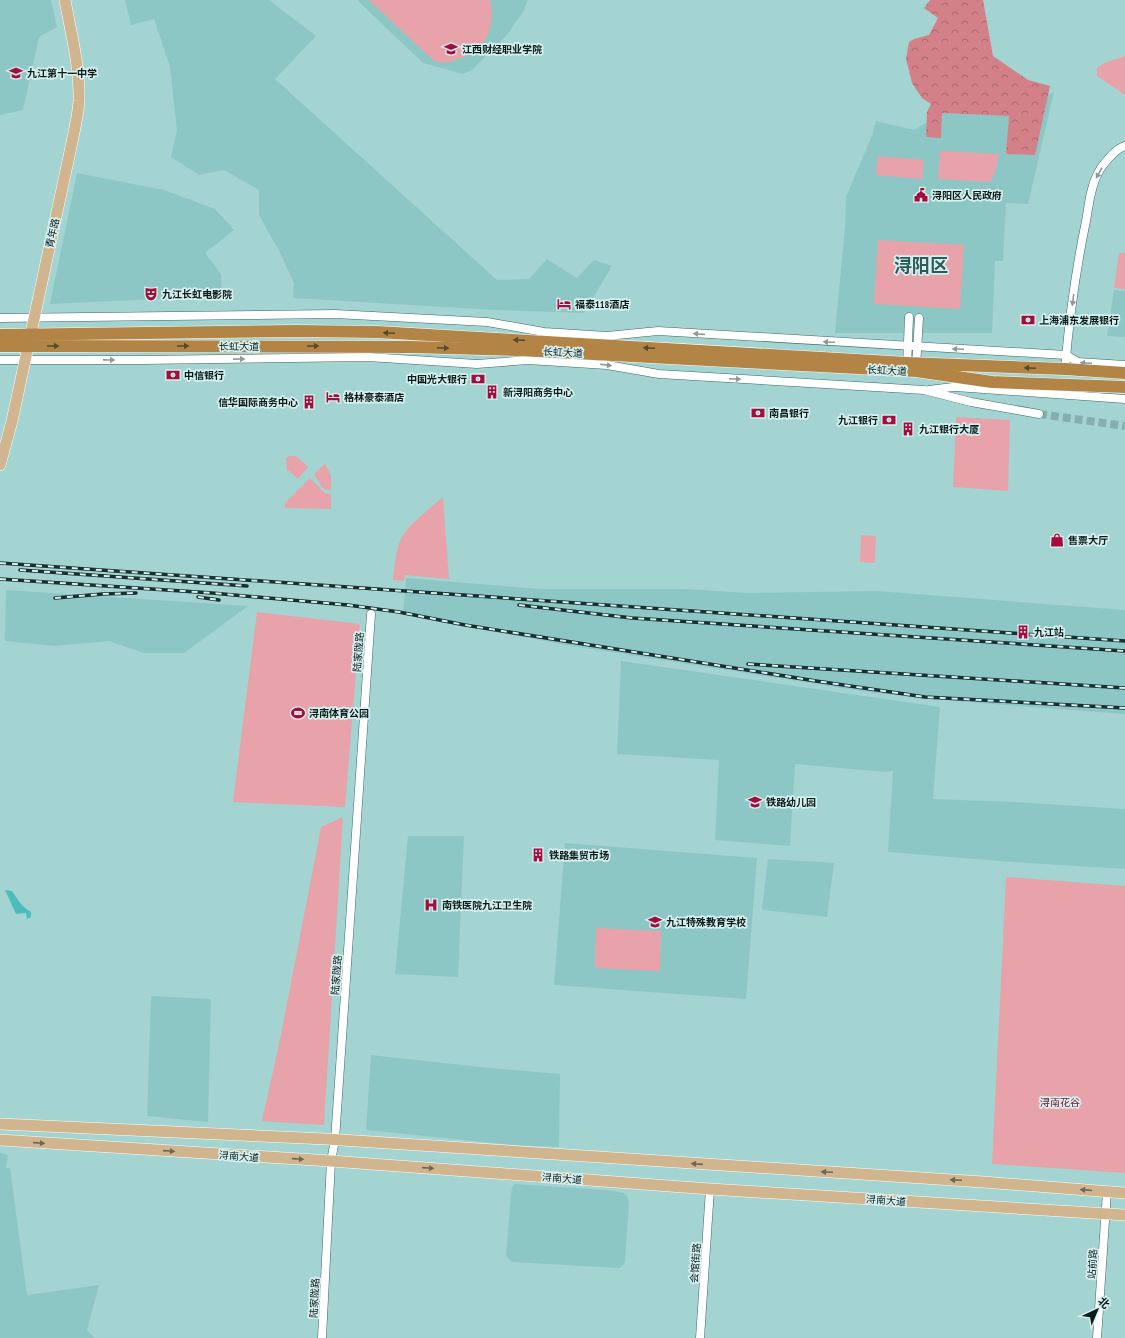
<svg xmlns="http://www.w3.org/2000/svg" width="1125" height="1338" viewBox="0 0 1125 1338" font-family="'PT Sans Narrow','Noto Sans SC',sans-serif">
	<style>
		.built { fill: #8dc7c5 }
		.green { fill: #e7a3a9 }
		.forest { fill: url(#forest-crowns) }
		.water { fill: #4bbebb }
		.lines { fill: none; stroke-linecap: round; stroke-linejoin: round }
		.minor-tunnel { stroke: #84afad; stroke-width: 8; stroke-dasharray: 8 4; stroke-linecap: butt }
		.minor-casing { stroke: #396866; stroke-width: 9 }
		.major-casing { stroke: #fff; stroke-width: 12 }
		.highway-casing { stroke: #fff; stroke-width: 13 }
		.minor { stroke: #fff; stroke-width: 8 }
		.major { stroke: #d1b58f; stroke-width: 11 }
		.highway { stroke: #b28445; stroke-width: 12 }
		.rail-casing { stroke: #192f2f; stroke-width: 3.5 }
		.rail { stroke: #d7efee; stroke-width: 2; stroke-dasharray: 6; stroke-linecap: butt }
		.oneway { fill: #909898 }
		.oneway2 { fill: #544a2e }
		.oneway3 { fill: #6c6855 }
		.labels { text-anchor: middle; stroke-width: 3.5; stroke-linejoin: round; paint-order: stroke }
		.poi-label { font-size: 10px; font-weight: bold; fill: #081b1b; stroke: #d7efee; text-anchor: start }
		.street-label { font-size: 10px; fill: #081b1b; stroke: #d7efee }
		.park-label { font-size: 10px; fill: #75122b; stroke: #d7efee }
		.town-label { font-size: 18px; font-weight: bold; fill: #2c5a59; stroke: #d7efee }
	</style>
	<defs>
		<pattern id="forest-crowns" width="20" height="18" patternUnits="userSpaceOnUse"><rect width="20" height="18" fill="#d38089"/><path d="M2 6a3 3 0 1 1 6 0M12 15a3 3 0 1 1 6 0" fill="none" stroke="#a9686f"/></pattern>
	</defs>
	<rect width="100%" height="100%" fill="#a3d4d2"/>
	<g class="built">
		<path d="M 0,0 L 51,0 L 57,27 L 39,37 L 23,110 L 0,115 Z"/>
		<path d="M 125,0 L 269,0 L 316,36 L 275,79 L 497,280 L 529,279 L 547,259 L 577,278 L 594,260 L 612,266 L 584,313 L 494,310 L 293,298 L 294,283 L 279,251 L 259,215 L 259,190 L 224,170 L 199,175 L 171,157 L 177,131 L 170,67 L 154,19 L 131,25 Z"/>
		<path d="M 357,0 L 528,0 L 523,12 L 507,35 L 472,70 L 463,74 L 423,63 Z"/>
		<path d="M 1054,92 L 1028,204 L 1006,203 L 1003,261 L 995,261 L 992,333 L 835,333 L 845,227 L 846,197 L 873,133 L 876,121 L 914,130 L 942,113 L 1009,116 Z"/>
		<path d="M 77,173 L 164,190 L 215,209 L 234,230 L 205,253 L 221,274 L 222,296 L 50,304 Z"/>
		<path d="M 1114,290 L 1125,291 L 1125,337 L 1107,336 Z"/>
		<path d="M 406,578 L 540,589 L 686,589 L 747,593 L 877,591 L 1125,610 L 1125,714 L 965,702 L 874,693 L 566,645 L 403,615 Z"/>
		<path d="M 6,590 L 248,606 L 184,653 L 144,653 L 109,641 L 54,646 L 5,641 Z"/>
		<path d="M 621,661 L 940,707 L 933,799 L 1016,802 L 1125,809 L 1125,869 L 1011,862 L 888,852 L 893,771 L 885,772 L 795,764 L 790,846 L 715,840 L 719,760 L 617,754 Z"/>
		<path d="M 408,836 L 464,836 L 458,977 L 395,974 Z"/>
		<path d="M 565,843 L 757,858 L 746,999 L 554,985 Z"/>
		<path d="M 768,859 L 834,863 L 827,917 L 762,910 Z"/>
		<path d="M 151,996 L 211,999 L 208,1122 L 147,1116 Z"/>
		<path d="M 371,1055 L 480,1067 L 560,1074 L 559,1147 L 512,1145 L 366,1130 Z"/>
		<path d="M 0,1153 L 8,1155 L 6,1168 L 10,1168 L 27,1295 L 99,1285 L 87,1330 L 94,1338 L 0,1338 Z"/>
		<path d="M 515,1184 L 606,1190 L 624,1193 L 627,1196 L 629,1203 L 625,1262 L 624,1264 L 620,1268 L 618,1268 L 512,1262 L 506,1256 L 511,1194 L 512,1188 Z"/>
	</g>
	<g class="green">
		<path d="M 369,0 L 490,0 C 495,17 490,41 475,51 C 470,55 464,57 458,59 C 449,63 440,65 432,59 Z"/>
		<path d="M 1125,56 L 1125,95 L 1097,76 L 1097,68 L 1104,63 Z"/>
		<path d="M 940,151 L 999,154 L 995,172 L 990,182 L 938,179 Z"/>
		<path d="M 878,156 L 924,160 L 922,179 L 876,175 Z"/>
		<path d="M 878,240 L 964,245 L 960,309 L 874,304 Z"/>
		<path d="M 1119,253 L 1125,253 L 1125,289 L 1114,288 Z"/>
		<path d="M 956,417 L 1010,420 L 1008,491 L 953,487 Z"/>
		<path d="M 289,456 L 296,456 L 308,467 L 298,479 L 289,471 L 287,471 L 286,458 Z"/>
		<path d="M 325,463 L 331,476 L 331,490 L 327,490 L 323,488 L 314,474 Z"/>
		<path d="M 310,478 L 325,493 L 331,494 L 331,509 L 285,508 L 285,503 Z"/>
		<path d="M 443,497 L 449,579 L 405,575 L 404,581 L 393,580 C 395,566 395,550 402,537 C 409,524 432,507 443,497 Z"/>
		<path d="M 861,535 L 876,536 L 875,563 L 860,562 Z"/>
		<path d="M 257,612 L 360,624 L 345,807 L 233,802 Z"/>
		<path d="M 343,817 L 324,1125 L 262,1121 L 281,1035 L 321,827 Z"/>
		<path d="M 1006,877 L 1125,886 L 1125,1173 L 992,1164 Z"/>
		<path d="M 596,928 L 661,931 L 660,971 L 595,968 Z"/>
	</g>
	<path class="forest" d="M 930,0 L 983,0 L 993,56 L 1028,80 L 1050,86 L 1035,155 L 1006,154 L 1009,116 L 942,113 L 941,138 L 926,137 L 927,112 L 931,104 L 922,98 L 912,83 L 906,59 L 909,42 L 914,39 L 929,35 L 938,18 L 924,8 Z"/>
	<path class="water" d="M 5,890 L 12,891 C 19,901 20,905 31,912 L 31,917 L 27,919 L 26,913 L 16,914 Z"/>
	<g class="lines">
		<path class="minor-tunnel" d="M 1039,414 L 1125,426"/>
		<g class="minor-casing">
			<g id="minor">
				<path d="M 0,318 L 335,314 L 487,322 L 544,332 L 607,336 L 658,331 L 1066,355 L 1078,362 L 1125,365"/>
				<path d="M 0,360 L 142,360 L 368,357 L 477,364 L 528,360 L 607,365 L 659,374 L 924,390 L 971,402 L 1039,414"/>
				<path d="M 907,367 L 909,317"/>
				<path d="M 916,367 L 919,318"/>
				<path d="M 1065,369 C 1069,320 1076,269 1086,221 C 1089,205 1090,188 1098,173 C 1102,165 1116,148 1125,146"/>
				<path d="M 956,387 L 1125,399"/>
				<path d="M 929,390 L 961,386"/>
				<path d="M 322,1338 L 331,1161 L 335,1140 L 371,614"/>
				<path d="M 700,1338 L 710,1189"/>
				<path d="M 1097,1338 L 1107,1192"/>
			</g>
		</g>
		<g class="major-casing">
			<g id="major">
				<path d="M 0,465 L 12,421 L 71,147 C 74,132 78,116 79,101 C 80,66 71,34 65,0"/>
				<path d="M 0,1124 L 326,1139 L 983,1182 L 1125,1193"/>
				<path d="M 0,1140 L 331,1161 L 710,1189 L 1125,1215"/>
			</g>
		</g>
		<g class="highway-casing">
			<g id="highway">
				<path d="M 0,335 L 296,331 L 377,332 L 907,363 L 1065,369 L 1125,373"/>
				<path d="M 0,346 L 411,347 L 518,350 L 916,371 L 992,382 L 1125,387"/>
			</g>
		</g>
		<use href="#minor" class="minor"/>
		<use href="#major" class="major"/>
		<use href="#highway" class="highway"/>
		<g class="rail-casing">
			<g id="rail">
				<path d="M 0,563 L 1125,641"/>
				<path d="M 20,570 L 247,586"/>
				<path d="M 0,579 L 212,593 L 348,605 L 399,612 L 465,625 L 816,681 L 925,697 L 1125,708"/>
				<path d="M 198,597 L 219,600"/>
				<path d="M 55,598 L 103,594 L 136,593"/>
				<path d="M 519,605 L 632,618 L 1125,651"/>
				<path d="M 748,664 L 1125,688"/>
			</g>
		</g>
		<use href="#rail" class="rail"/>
	</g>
	<defs><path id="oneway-solid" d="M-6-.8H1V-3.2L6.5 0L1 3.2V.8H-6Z"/></defs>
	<g class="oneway">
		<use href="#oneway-solid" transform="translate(1099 173) rotate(119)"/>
		<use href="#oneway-solid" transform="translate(1073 300) rotate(97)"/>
		<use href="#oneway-solid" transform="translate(699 334) rotate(-176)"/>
		<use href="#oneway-solid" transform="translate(829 342) rotate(-177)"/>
		<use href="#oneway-solid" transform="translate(958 349) rotate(-177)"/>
		<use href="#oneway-solid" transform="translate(239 359) rotate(-1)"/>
		<use href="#oneway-solid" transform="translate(109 360) rotate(1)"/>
		<use href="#oneway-solid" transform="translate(1086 363) rotate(-177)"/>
		<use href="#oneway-solid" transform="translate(606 365) rotate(7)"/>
		<use href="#oneway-solid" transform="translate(735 379) rotate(3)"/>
	</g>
	<g class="oneway2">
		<use href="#oneway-solid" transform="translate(389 333) rotate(-177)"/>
		<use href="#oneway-solid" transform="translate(519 340) rotate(-177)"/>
		<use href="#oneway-solid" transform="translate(53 346)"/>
		<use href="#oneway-solid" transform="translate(183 346)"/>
		<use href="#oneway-solid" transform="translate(313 346)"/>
		<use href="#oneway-solid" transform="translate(443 348) rotate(2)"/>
		<use href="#oneway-solid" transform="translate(649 348) rotate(-177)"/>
		<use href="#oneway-solid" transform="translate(1030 368) rotate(-178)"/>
	</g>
	<g class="oneway3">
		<use href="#oneway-solid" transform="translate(39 1143) rotate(4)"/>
		<use href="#oneway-solid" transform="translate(169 1151) rotate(4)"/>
		<use href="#oneway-solid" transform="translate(298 1159) rotate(4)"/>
		<use href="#oneway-solid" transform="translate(697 1164) rotate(-176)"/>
		<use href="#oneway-solid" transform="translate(428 1168) rotate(4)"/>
		<use href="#oneway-solid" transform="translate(827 1172) rotate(-177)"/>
		<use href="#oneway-solid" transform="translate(956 1180) rotate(-177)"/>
		<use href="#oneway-solid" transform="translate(1086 1190) rotate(-175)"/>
	</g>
	<defs>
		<g id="university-bare" transform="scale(1.08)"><path d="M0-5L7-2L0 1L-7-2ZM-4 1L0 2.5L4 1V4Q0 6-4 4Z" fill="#a60c3b" stroke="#d7efee" stroke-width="2.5" paint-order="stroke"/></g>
		<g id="school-bare" transform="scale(1.08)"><path d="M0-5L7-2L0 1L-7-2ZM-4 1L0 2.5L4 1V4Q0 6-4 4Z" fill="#a60c3b" stroke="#d7efee" stroke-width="2.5" paint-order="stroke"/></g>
		<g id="civic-bare" transform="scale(1.08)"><path d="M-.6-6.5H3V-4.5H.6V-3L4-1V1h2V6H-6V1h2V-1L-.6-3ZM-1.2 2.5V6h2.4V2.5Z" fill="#a60c3b" stroke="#d7efee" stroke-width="2.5" paint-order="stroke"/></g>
		<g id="theatre-bare" transform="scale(1.08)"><path d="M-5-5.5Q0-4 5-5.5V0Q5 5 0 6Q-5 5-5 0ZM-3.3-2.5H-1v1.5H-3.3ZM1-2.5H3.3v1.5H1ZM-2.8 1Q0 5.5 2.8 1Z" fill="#a60c3b" stroke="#d7efee" stroke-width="2.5" paint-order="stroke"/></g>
		<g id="hotel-bare" transform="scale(1.08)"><path d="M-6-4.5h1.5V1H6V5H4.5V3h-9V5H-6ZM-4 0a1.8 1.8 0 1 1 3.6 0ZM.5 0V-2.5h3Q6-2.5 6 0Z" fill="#a60c3b" stroke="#d7efee" stroke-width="2.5" paint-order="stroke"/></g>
		<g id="bank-bare" transform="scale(1.08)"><path d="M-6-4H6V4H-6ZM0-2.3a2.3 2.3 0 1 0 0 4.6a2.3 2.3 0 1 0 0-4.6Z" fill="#a60c3b" stroke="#d7efee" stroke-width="2.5" paint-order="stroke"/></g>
		<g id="building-bare" transform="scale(1.08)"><path d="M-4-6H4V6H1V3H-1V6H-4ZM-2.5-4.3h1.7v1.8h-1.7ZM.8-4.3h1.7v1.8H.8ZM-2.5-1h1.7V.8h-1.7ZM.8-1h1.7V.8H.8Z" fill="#a60c3b" stroke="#d7efee" stroke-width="2.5" paint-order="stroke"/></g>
		<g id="shop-bare" transform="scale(1.08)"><path d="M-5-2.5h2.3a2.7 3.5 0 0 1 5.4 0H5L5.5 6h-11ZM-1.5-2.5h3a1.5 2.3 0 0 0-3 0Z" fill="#a60c3b" stroke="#d7efee" stroke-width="2.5" paint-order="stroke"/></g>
		<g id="stadium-bare" transform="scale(1.08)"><path d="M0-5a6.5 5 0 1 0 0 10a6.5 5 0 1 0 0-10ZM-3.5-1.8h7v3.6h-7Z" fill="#a60c3b" stroke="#d7efee" stroke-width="2.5" paint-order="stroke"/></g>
		<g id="hospital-bare" transform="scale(1.08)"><path d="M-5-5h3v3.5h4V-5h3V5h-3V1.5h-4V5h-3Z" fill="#a60c3b" stroke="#d7efee" stroke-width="2.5" paint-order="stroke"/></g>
	</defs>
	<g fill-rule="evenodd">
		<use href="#university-bare" x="451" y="49"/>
		<use href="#school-bare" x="16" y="73"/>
		<use href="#civic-bare" x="921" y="195"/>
		<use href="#theatre-bare" x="151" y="294"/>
		<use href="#hotel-bare" x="564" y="304"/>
		<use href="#bank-bare" x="1028" y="320"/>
		<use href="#bank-bare" x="173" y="375"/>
		<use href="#bank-bare" x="478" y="379"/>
		<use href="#building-bare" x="492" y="392"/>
		<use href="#hotel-bare" x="333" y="397"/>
		<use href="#building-bare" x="309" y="402"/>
		<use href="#bank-bare" x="758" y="413"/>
		<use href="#bank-bare" x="889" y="420"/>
		<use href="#building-bare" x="908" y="429"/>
		<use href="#shop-bare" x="1057" y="540"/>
		<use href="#building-bare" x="1023" y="632"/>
		<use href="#stadium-bare" x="298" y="713"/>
		<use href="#school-bare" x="755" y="802"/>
		<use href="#building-bare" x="538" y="855"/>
		<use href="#hospital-bare" x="431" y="905"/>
		<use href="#school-bare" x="655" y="922"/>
	</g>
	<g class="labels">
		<g class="poi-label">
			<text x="462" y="53">江西财经职业学院</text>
			<text x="27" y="77">九江第十一中学</text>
			<text x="932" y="199">浔阳区人民政府</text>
			<text x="162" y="298">九江长虹电影院</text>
			<text x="575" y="308">福泰118酒店</text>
			<text x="1039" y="324">上海浦东发展银行</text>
			<text x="184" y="379">中信银行</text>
			<text x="467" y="383" text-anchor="end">中国光大银行</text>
			<text x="503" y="396">新浔阳商务中心</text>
			<text x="344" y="401">格林豪泰酒店</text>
			<text x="298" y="406" text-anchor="end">信华国际商务中心</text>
			<text x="769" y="417">南昌银行</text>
			<text x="878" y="424" text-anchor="end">九江银行</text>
			<text x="919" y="433">九江银行大厦</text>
			<text x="1068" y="544">售票大厅</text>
			<text x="1034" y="636">九江站</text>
			<text x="309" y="717">浔南体育公园</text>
			<text x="766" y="806">铁路幼儿园</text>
			<text x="549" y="859">铁路集贸市场</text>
			<text x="442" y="909">南铁医院九江卫生院</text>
			<text x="666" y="926">九江特殊教育学校</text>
		</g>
		<g class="street-label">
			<text transform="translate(52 233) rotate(-77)" y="4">青年路</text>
			<text x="239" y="350">长虹大道</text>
			<text transform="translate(563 352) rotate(3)" y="4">长虹大道</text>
			<text transform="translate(887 370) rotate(3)" y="4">长虹大道</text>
			<text transform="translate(358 652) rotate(-86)" y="4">陆家陇路</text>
			<text transform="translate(336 975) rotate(-86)" y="4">陆家陇路</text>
			<text transform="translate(239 1156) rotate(4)" y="4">浔南大道</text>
			<text transform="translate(562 1178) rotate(4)" y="4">浔南大道</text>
			<text transform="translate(886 1200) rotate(4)" y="4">浔南大道</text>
			<text transform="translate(695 1263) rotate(-86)" y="4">会馆街路</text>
			<text transform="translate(1092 1264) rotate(-86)" y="4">站前路</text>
			<text transform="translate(314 1298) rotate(-87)" y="4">陆家陇路</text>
		</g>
		<g class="park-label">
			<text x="1060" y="1106">浔南花谷</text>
		</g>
		<g class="town-label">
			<text x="921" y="272">浔阳区</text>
		</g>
	</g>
	<g transform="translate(1097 1310) rotate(44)" stroke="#d7efee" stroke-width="3" paint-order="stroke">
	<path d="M0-3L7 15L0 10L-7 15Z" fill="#081b1b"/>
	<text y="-6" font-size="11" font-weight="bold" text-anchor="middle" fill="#081b1b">北</text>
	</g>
</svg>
